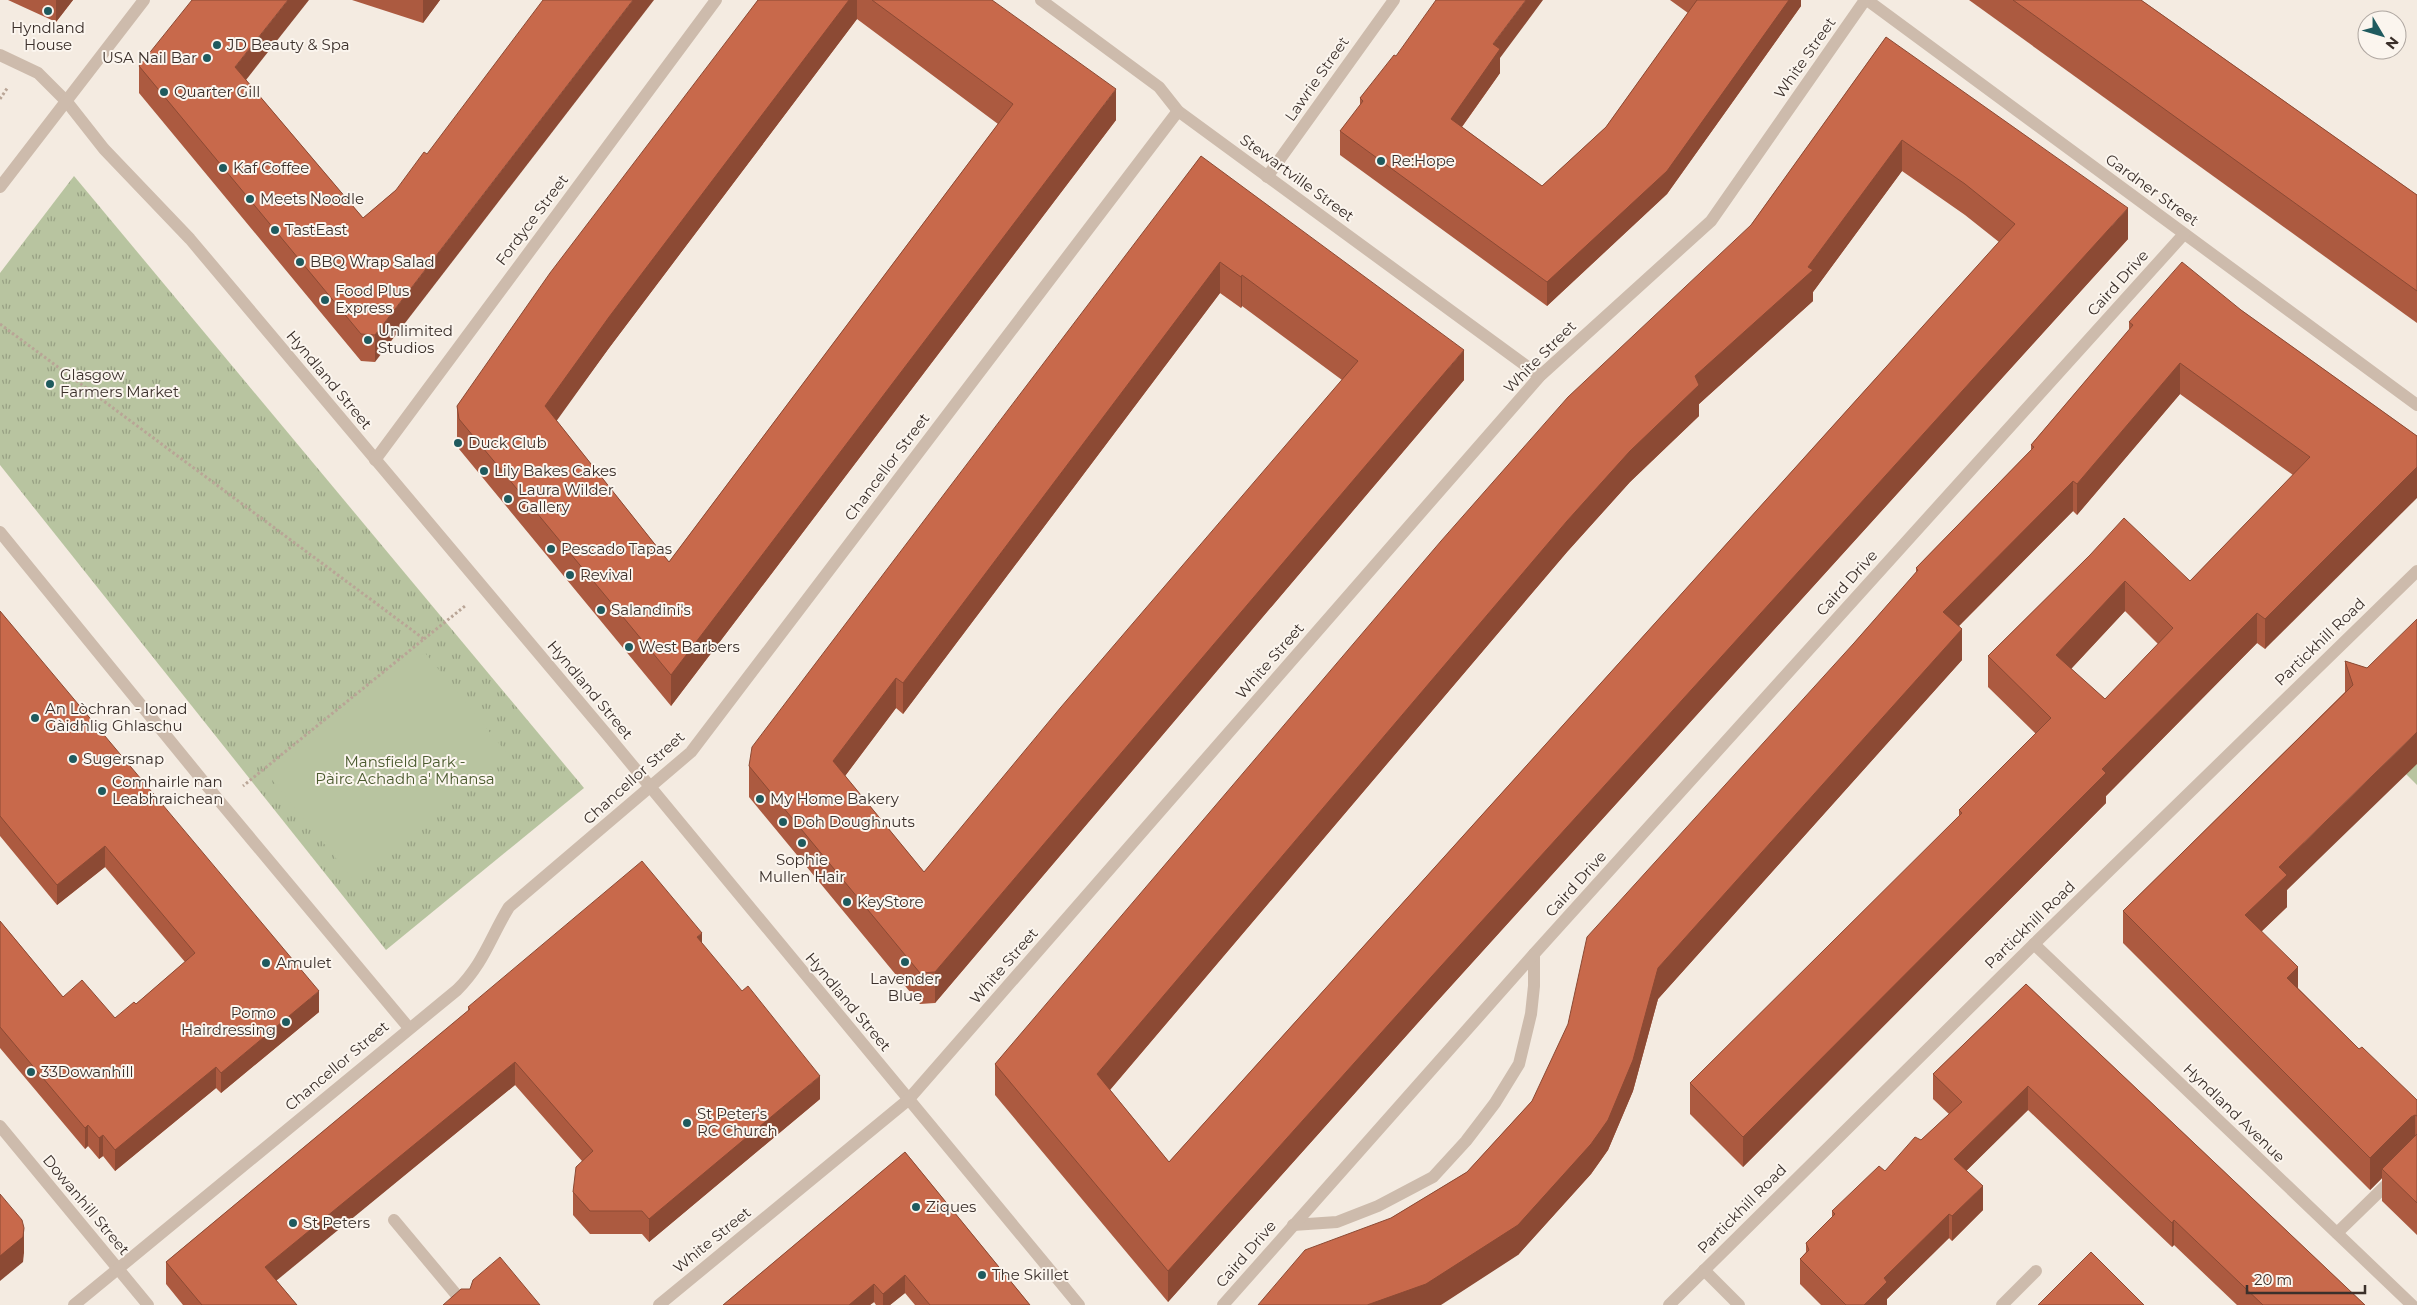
<svg xmlns="http://www.w3.org/2000/svg" width="2417" height="1305" viewBox="0 0 2417 1305" font-family="Montserrat,sans-serif">
	<style>
		.grass { fill: url(#grass-tufts) }
		.garden { fill: #b8c4a0 }
		.lines { fill: none; stroke-linecap: round; stroke-linejoin: round }
		.path { stroke: #b9a596; stroke-width: 3; stroke-dasharray: 2.5 2.5; stroke-linecap: butt }
		.minor { stroke: #cdbbac; stroke-width: 12 }
		.wall { fill: #ac5a40; fill-rule: evenodd }
		.shaded-wall { fill: #8c4a34 }
		.building { fill: #c8694b; stroke: #8c4a34; fill-rule: evenodd }
		.poi-dot { fill: #1f5a5e; stroke: #fbf5ee; stroke-width: 2 }
		.labels { text-anchor: middle; stroke-width: 4; stroke-linejoin: round; paint-order: stroke }
		.poi-label { font-size: 15px; fill: #3b302b; stroke: #fbf5ee; text-anchor: start }
		.street-label { font-size: 15px; fill: #3b302b; stroke: #fbf5ee }
		.park-label { font-size: 15px; fill: #4a5a2e; stroke: #fbf5ee }
	</style>
	<defs>
		<pattern id="grass-tufts" width="24" height="20" patternUnits="userSpaceOnUse" patternTransform="scale(1.25)"><rect width="24" height="20" fill="#b8c4a0"/><path d="M3 7l-1-3M5 7V3M7 7l1-3M15 17l-1-3M17 17v-4M19 17l1-3" fill="none" stroke="#97a083"/></pattern>
	</defs>
	<rect width="100%" height="100%" fill="#f4ebe1"/>
	<path class="grass" d="M 74,176 L 584,788 L 386,950 L 0,465 L 0,273 Z"/>
	<g class="garden">
		<path d="M 422,649 L 510,757 L 356,883 L 268,775 Z"/>
		<path d="M 2417,762 L 2417,785 L 2405,773 Z"/>
	</g>
	<g class="lines">
		<g class="path">
			<path d="M 0,99 L 8,87"/>
			<path d="M 0,324 L 424,639 L 243,786"/>
			<path d="M 424,639 L 465,606"/>
		</g>
		<g class="minor">
			<path d="M 1041,0 L 1159,87 L 1178,111 L 1540,376"/>
			<path d="M 1867,0 L 2417,405"/>
			<path d="M 0,55 L 38,73 L 67,102 L 104,149 L 190,239 L 609,737 L 1079,1305"/>
			<path d="M 1267,177 L 1394,0"/>
			<path d="M 0,187 L 144,0"/>
			<path d="M 375,460 L 716,0"/>
			<path d="M 0,532 L 221,803 L 409,1028"/>
			<path d="M 2034,944 L 2412,1305"/>
			<path d="M 0,1126 L 148,1305"/>
			<path d="M 394,1220 L 465,1305"/>
			<path d="M 1293,1225 L 1337,1222 L 1378,1206 L 1433,1177 L 1466,1141 L 1495,1103 L 1519,1064 L 1531,1014 L 1534,986 L 1534,954"/>
			<path d="M 2337,1233 L 2417,1155"/>
			<path d="M 1704,1270 L 1739,1305"/>
			<path d="M 74,1305 L 457,990 C 484,963 490,938 509,907 L 691,752 L 1178,111"/>
			<path d="M 659,1305 L 908,1100 L 1540,376 L 1711,221 L 1865,0"/>
			<path d="M 1223,1305 L 1534,954 L 2184,234"/>
			<path d="M 1669,1305 L 2034,944 L 2417,571"/>
			<path d="M 2002,1305 L 2036,1271"/>
		</g>
	</g>
	<g class="wall">
		<path d="M 8,0 L 73,0 L 56,22 Z"/>
		<path d="M 352,0 L 440,0 L 423,23 Z"/>
		<path d="M 758,0 L 992,0 L 1116,120 L 671,706 L 459,449 L 457,436 L 457,406 ZM 857,19 L 998,124 L 669,562 L 556,420 L 609,348 Z"/>
		<path d="M 1670,0 L 1801,0 L 1801,6 L 1667,194 L 1547,306 L 1340,155 L 1340,131 L 1360,106 L 1360,98 L 1396,56 L 1500,58 L 1500,73 L 1462,127 L 1542,186 L 1606,127 L 1688,13 Z"/>
		<path d="M 1969,0 L 2141,0 L 2417,195 L 2417,323 Z"/>
		<path d="M 1886,37 L 2128,239 L 1432,1007 L 1168,1302 L 995,1095 L 995,1064 L 1751,225 ZM 1902,171 L 1965,215 L 1999,242 L 1169,1162 L 1110,1090 L 1567,552 L 1630,482 L 1699,416 L 1699,404 L 1813,301 L 1813,292 Z"/>
		<path d="M 139,66 L 246,80 L 363,218 L 396,190 L 375,362 L 361,361 L 139,93 Z"/>
		<path d="M 1201,156 L 1464,380 L 935,1003 L 920,1004 L 749,797 L 749,766 ZM 1220,293 L 1241,308 L 1242,306 L 1342,380 L 924,872 L 845,776 L 896,708 L 903,714 Z"/>
		<path d="M 2241,310 L 2417,436 L 2265,649 L 2257,643 L 2106,796 L 2106,803 L 1743,1167 L 1690,1114 L 1690,1083 L 1959,817 L 1959,810 L 2036,734 L 1988,687 L 1988,656 L 2090,555 L 2190,581 L 2293,475 L 2180,394 L 2077,515 L 2073,511 L 1959,626 L 1962,660 L 1658,999 L 1633,1091 L 1608,1150 L 1591,1174 L 1518,1255 L 1391,1218 L 1467,1172 L 1532,1101 L 1854,643 L 1916,573 L 1916,568 L 2031,450 L 2031,445 L 2129,330 L 2129,322 ZM 2125,611 L 2158,644 L 2105,699 L 2071,669 Z"/>
		<path d="M 0,611 L 319,1012 L 221,1093 L 216,1088 L 115,1171 L 103,1156 L 99,1159 L 88,1146 L 85,1149 L 0,1048 L 0,921 L 63,997 L 115,1018 L 136,1004 L 185,962 L 105,867 L 57,905 L 0,836 Z"/>
		<path d="M 2345,661 L 2367,668 L 2287,890 L 2287,907 L 2261,932 L 2298,988 L 2359,1049 L 2417,1100 L 2417,1235 L 2382,1201 L 2382,1178 L 2370,1190 L 2123,943 L 2123,911 L 2345,692 Z"/>
		<path d="M 702,944 L 820,1099 L 649,1242 L 642,1234 L 590,1234 L 573,1215 L 573,1192 L 582,1161 L 515,1085 L 276,1280 L 297,1305 L 183,1305 L 166,1284 L 166,1262 L 468,1011 L 468,1007 Z"/>
		<path d="M 2026,984 L 2365,1305 L 2237,1305 L 2174,1245 L 2172,1247 L 2028,1110 L 1966,1171 L 1983,1210 L 1952,1241 L 1949,1238 L 1887,1299 L 1887,1305 L 1821,1305 L 1800,1284 L 1800,1259 L 1806,1252 L 1806,1243 L 1832,1218 L 1832,1211 L 1885,1171 L 1921,1140 L 1949,1114 L 1933,1099 L 1933,1074 Z"/>
		<path d="M 905,1152 L 1030,1305 L 915,1305 L 905,1293 L 890,1305 L 876,1305 L 874,1302 L 870,1305 L 723,1305 Z"/>
	</g>
	<g class="shaded-wall">
		<path d="M 56,0 L 73,0 L 56,22 Z"/>
		<path d="M 288,0 L 309,0 L 235,94 L 235,67 Z"/>
		<path d="M 423,0 L 440,0 L 423,23 Z"/>
		<path d="M 633,0 L 654,0 L 375,362 L 375,335 Z"/>
		<path d="M 849,0 L 857,0 L 857,19 L 609,348 L 545,437 L 545,406 L 609,317 Z"/>
		<path d="M 1526,0 L 1543,0 L 1500,58 L 1500,73 L 1451,142 L 1451,119 L 1493,44 Z"/>
		<path d="M 1789,0 L 1801,0 L 1801,6 L 1667,194 L 1547,306 L 1547,282 Z"/>
		<path d="M 1116,89 L 1116,120 L 671,706 L 671,675 Z"/>
		<path d="M 1902,140 L 1902,171 L 1813,292 L 1813,301 L 1699,404 L 1699,416 L 1630,482 L 1567,552 L 1097,1105 L 1097,1074 L 1567,521 L 1695,376 L 1808,267 Z"/>
		<path d="M 2128,208 L 2128,239 L 1432,1007 L 1168,1302 L 1168,1271 L 1432,976 Z"/>
		<path d="M 1220,262 L 1220,293 L 903,714 L 903,683 Z"/>
		<path d="M 1242,275 L 1242,306 L 1241,308 L 1241,277 Z"/>
		<path d="M 1464,350 L 1464,380 L 935,1003 L 935,972 Z"/>
		<path d="M 2180,363 L 2180,394 L 2077,515 L 2077,484 Z"/>
		<path d="M 2417,467 L 2417,498 L 2265,649 L 2265,619 Z"/>
		<path d="M 2073,481 L 2073,511 L 1943,642 L 1943,612 Z"/>
		<path d="M 2125,581 L 2125,611 L 2056,685 L 2056,655 Z"/>
		<path d="M 2257,613 L 2257,643 L 2106,796 L 2106,803 L 1743,1167 L 1743,1137 L 2102,769 Z"/>
		<path d="M 1962,629 L 1962,660 L 1658,999 L 1633,1091 L 1608,1150 L 1591,1174 L 1518,1255 L 1441,1305 L 1367,1305 L 1658,968 Z"/>
		<path d="M 896,678 L 896,708 L 833,792 L 833,761 Z"/>
		<path d="M 2417,732 L 2417,764 L 2287,890 L 2287,907 L 2245,947 L 2245,915 L 2279,867 Z"/>
		<path d="M 105,846 L 105,867 L 57,905 L 57,885 Z"/>
		<path d="M 702,933 L 702,955 L 697,937 Z"/>
		<path d="M 2298,967 L 2298,999 L 2287,978 Z"/>
		<path d="M 319,991 L 319,1012 L 221,1093 L 221,1073 Z"/>
		<path d="M 515,1062 L 515,1085 L 265,1290 L 265,1267 Z"/>
		<path d="M 216,1067 L 216,1088 L 115,1171 L 115,1150 Z"/>
		<path d="M 820,1076 L 820,1099 L 649,1242 L 649,1219 Z"/>
		<path d="M 2028,1086 L 2028,1110 L 1954,1183 L 1954,1159 Z"/>
		<path d="M 2415,1115 L 2415,1147 L 2382,1169 L 2382,1178 L 2370,1190 L 2370,1158 L 2411,1117 Z"/>
		<path d="M 88,1125 L 88,1146 L 85,1149 L 85,1128 Z"/>
		<path d="M 103,1135 L 103,1156 L 99,1159 L 99,1138 Z"/>
		<path d="M 1983,1186 L 1983,1210 L 1952,1241 L 1952,1216 Z"/>
		<path d="M 1949,1214 L 1949,1238 L 1887,1299 L 1887,1305 L 1864,1305 L 1884,1278 Z"/>
		<path d="M 2174,1220 L 2174,1245 L 2172,1247 L 2172,1223 Z"/>
		<path d="M 24,1228 L 24,1253 L 23,1262 L 0,1281 L 0,1256 Z"/>
		<path d="M 905,1275 L 905,1293 L 890,1305 L 883,1305 L 883,1294 Z"/>
		<path d="M 874,1284 L 874,1302 L 870,1305 L 849,1305 Z"/>
	</g>
	<g class="building">
		<path d="M 192,0 L 288,0 L 235,67 L 363,218 L 396,190 L 424,152 L 427,154 L 543,0 L 633,0 L 375,335 L 361,334 L 139,66 Z"/>
		<path d="M 758,0 L 849,0 L 609,317 L 545,406 L 669,562 L 1013,104 L 872,0 L 992,0 L 1116,89 L 671,675 L 459,419 L 457,406 L 550,273 Z"/>
		<path d="M 1436,0 L 1526,0 L 1493,44 L 1500,49 L 1451,119 L 1542,186 L 1606,127 L 1697,0 L 1789,0 L 1667,171 L 1547,282 L 1340,131 L 1363,101 L 1360,98 L 1394,55 L 1396,56 Z"/>
		<path d="M 2013,0 L 2141,0 L 2417,195 L 2417,291 Z"/>
		<path d="M 1886,37 L 2128,208 L 1432,976 L 1168,1271 L 995,1064 L 1441,541 L 1568,397 L 1751,225 ZM 1902,140 L 1965,184 L 2015,224 L 1169,1162 L 1097,1074 L 1567,521 L 1630,451 L 1699,385 L 1695,376 L 1813,270 L 1808,267 Z"/>
		<path d="M 1201,156 L 1464,350 L 935,972 L 920,973 L 749,766 L 752,747 ZM 1220,262 L 1241,277 L 1242,275 L 1358,361 L 1061,707 L 924,872 L 833,761 L 896,678 L 903,683 Z"/>
		<path d="M 2182,262 L 2241,310 L 2417,436 L 2417,467 L 2265,619 L 2257,613 L 2102,769 L 2106,773 L 1743,1137 L 1690,1083 L 1962,813 L 1959,810 L 2051,718 L 1988,656 L 2090,555 L 2124,518 L 2190,581 L 2310,457 L 2180,363 L 2077,484 L 2073,481 L 1943,612 L 1962,629 L 1658,968 L 1633,1060 L 1608,1120 L 1591,1144 L 1518,1225 L 1426,1284 L 1367,1305 L 1258,1305 L 1305,1250 L 1391,1218 L 1467,1172 L 1532,1101 L 1568,1024 L 1587,937 L 1854,643 L 1918,570 L 1916,568 L 2034,447 L 2031,445 L 2133,325 L 2129,322 ZM 2125,581 L 2173,628 L 2105,699 L 2056,655 Z"/>
		<path d="M 0,611 L 319,991 L 221,1073 L 216,1067 L 115,1150 L 103,1135 L 99,1138 L 88,1125 L 85,1128 L 0,1027 L 0,921 L 63,997 L 82,980 L 115,1018 L 134,1002 L 136,1004 L 195,953 L 105,846 L 57,885 L 0,816 Z"/>
		<path d="M 2417,619 L 2417,732 L 2279,867 L 2287,875 L 2245,915 L 2298,967 L 2287,978 L 2359,1049 L 2362,1047 L 2417,1100 L 2417,1116 L 2415,1115 L 2411,1117 L 2370,1158 L 2123,911 L 2353,685 L 2345,661 L 2367,668 Z"/>
		<path d="M 642,861 L 702,933 L 697,937 L 742,991 L 748,986 L 820,1076 L 649,1219 L 642,1211 L 590,1211 L 573,1192 L 576,1167 L 593,1151 L 515,1062 L 265,1267 L 297,1305 L 202,1305 L 166,1262 L 470,1009 L 468,1007 Z"/>
		<path d="M 2026,984 L 2365,1305 L 2263,1305 L 2174,1220 L 2172,1223 L 2028,1086 L 1954,1159 L 1983,1186 L 1952,1216 L 1949,1214 L 1884,1278 L 1887,1282 L 1864,1305 L 1846,1305 L 1800,1259 L 1809,1250 L 1806,1243 L 1835,1214 L 1832,1211 L 1879,1166 L 1885,1171 L 1915,1137 L 1921,1140 L 1962,1102 L 1933,1074 Z"/>
		<path d="M 2417,1134 L 2417,1203 L 2382,1169 Z"/>
		<path d="M 905,1152 L 1030,1305 L 930,1305 L 905,1275 L 883,1294 L 874,1284 L 849,1305 L 723,1305 Z"/>
		<path d="M 0,1194 L 22,1220 L 24,1228 L 23,1237 L 0,1256 Z"/>
		<path d="M 2091,1252 L 2144,1305 L 2038,1305 Z"/>
		<path d="M 500,1257 L 540,1305 L 443,1305 L 461,1289 L 470,1289 L 473,1280 Z"/>
	</g>
	<g class="poi-dot">
		<circle cx="48" cy="11" r="5"/>
		<circle cx="217" cy="45" r="5"/>
		<circle cx="207" cy="58" r="5"/>
		<circle cx="164" cy="92" r="5"/>
		<circle cx="1381" cy="161" r="5"/>
		<circle cx="223" cy="168" r="5"/>
		<circle cx="250" cy="199" r="5"/>
		<circle cx="275" cy="230" r="5"/>
		<circle cx="300" cy="262" r="5"/>
		<circle cx="325" cy="300" r="5"/>
		<circle cx="368" cy="340" r="5"/>
		<circle cx="50" cy="384" r="5"/>
		<circle cx="458" cy="443" r="5"/>
		<circle cx="484" cy="471" r="5"/>
		<circle cx="508" cy="499" r="5"/>
		<circle cx="551" cy="549" r="5"/>
		<circle cx="570" cy="575" r="5"/>
		<circle cx="601" cy="610" r="5"/>
		<circle cx="629" cy="647" r="5"/>
		<circle cx="35" cy="718" r="5"/>
		<circle cx="73" cy="759" r="5"/>
		<circle cx="102" cy="791" r="5"/>
		<circle cx="760" cy="799" r="5"/>
		<circle cx="783" cy="822" r="5"/>
		<circle cx="802" cy="843" r="5"/>
		<circle cx="847" cy="902" r="5"/>
		<circle cx="905" cy="962" r="5"/>
		<circle cx="266" cy="963" r="5"/>
		<circle cx="286" cy="1022" r="5"/>
		<circle cx="31" cy="1072" r="5"/>
		<circle cx="687" cy="1123" r="5"/>
		<circle cx="916" cy="1207" r="5"/>
		<circle cx="293" cy="1223" r="5"/>
		<circle cx="982" cy="1275" r="5"/>
	</g>
	<g class="labels">
		<g class="poi-label">
			<text x="48" y="33" text-anchor="middle">Hyndland<tspan x="48" dy="17">House</tspan></text>
			<text x="227" y="50">JD Beauty &amp; Spa</text>
			<text x="197" y="63" text-anchor="end">USA Nail Bar</text>
			<text x="174" y="97">Quarter Gill</text>
			<text x="1391" y="166">Re:Hope</text>
			<text x="233" y="173">Kaf Coffee</text>
			<text x="260" y="204">Meets Noodle</text>
			<text x="285" y="235">TastEast</text>
			<text x="310" y="267">BBQ Wrap Salad</text>
			<text x="335" y="296">Food Plus<tspan x="335" dy="17">Express</tspan></text>
			<text x="378" y="336">Unlimited<tspan x="378" dy="17">Studios</tspan></text>
			<text x="60" y="380">Glasgow<tspan x="60" dy="17">Farmers Market</tspan></text>
			<text x="468" y="448">Duck Club</text>
			<text x="494" y="476">Lily Bakes Cakes</text>
			<text x="518" y="495">Laura Wilder<tspan x="518" dy="17">Gallery</tspan></text>
			<text x="561" y="554">Pescado Tapas</text>
			<text x="580" y="580">Revival</text>
			<text x="611" y="615">Salandini's</text>
			<text x="639" y="652">West Barbers</text>
			<text x="45" y="714">An Lòchran - Ionad<tspan x="45" dy="17">Gàidhlig Ghlaschu</tspan></text>
			<text x="83" y="764">Sugersnap</text>
			<text x="112" y="787">Comhairle nan<tspan x="112" dy="17">Leabhraichean</tspan></text>
			<text x="770" y="804">My Home Bakery</text>
			<text x="793" y="827">Doh Doughnuts</text>
			<text x="802" y="865" text-anchor="middle">Sophie<tspan x="802" dy="17">Mullen Hair</tspan></text>
			<text x="857" y="907">KeyStore</text>
			<text x="276" y="968">Amulet</text>
			<text x="905" y="984" text-anchor="middle">Lavender<tspan x="905" dy="17">Blue</tspan></text>
			<text x="276" y="1018" text-anchor="end">Pomo<tspan x="276" dy="17">Hairdressing</tspan></text>
			<text x="41" y="1077">33Dowanhill</text>
			<text x="697" y="1119">St Peter's<tspan x="697" dy="17">RC Church</tspan></text>
			<text x="926" y="1212">Ziques</text>
			<text x="303" y="1228">St Peters</text>
			<text x="992" y="1280">The Skillet</text>
		</g>
		<g class="street-label">
			<text transform="translate(1805 58) rotate(-55)" y="5">White Street</text>
			<text transform="translate(1317 79) rotate(-55)" y="5">Lawrie Street</text>
			<text transform="translate(1297 178) rotate(36)" y="5">Stewartville Street</text>
			<text transform="translate(2152 190) rotate(36)" y="5">Gardner Street</text>
			<text transform="translate(532 220) rotate(-53)" y="5">Fordyce Street</text>
			<text transform="translate(2118 283) rotate(-48)" y="5">Caird Drive</text>
			<text transform="translate(1540 357) rotate(-45)" y="5">White Street</text>
			<text transform="translate(329 380) rotate(50)" y="5">Hyndland Street</text>
			<text transform="translate(887 467) rotate(-53)" y="5">Chancellor Street</text>
			<text transform="translate(1847 583) rotate(-48)" y="5">Caird Drive</text>
			<text transform="translate(2320 642) rotate(-44)" y="5">Partickhill Road</text>
			<text transform="translate(1270 661) rotate(-49)" y="5">White Street</text>
			<text transform="translate(590 690) rotate(50)" y="5">Hyndland Street</text>
			<text transform="translate(634 778) rotate(-42)" y="5">Chancellor Street</text>
			<text transform="translate(1576 884) rotate(-48)" y="5">Caird Drive</text>
			<text transform="translate(2030 925) rotate(-44)" y="5">Partickhill Road</text>
			<text transform="translate(1004 966) rotate(-49)" y="5">White Street</text>
			<text transform="translate(848 1002) rotate(50)" y="5">Hyndland Street</text>
			<text transform="translate(337 1066) rotate(-40)" y="5">Chancellor Street</text>
			<text transform="translate(2234 1113) rotate(44)" y="5">Hyndland Avenue</text>
			<text transform="translate(86 1205) rotate(50)" y="5">Dowanhill Street</text>
			<text transform="translate(1742 1209) rotate(-45)" y="5">Partickhill Road</text>
			<text transform="translate(712 1240) rotate(-39)" y="5">White Street</text>
			<text transform="translate(1246 1254) rotate(-49)" y="5">Caird Drive</text>
		</g>
		<g class="park-label">
			<text x="405" y="767">Mansfield Park -<tspan x="405" dy="17">Pàirc Achadh a' Mhansa</tspan></text>
		</g>
	</g>
	<g transform="translate(2382 35) rotate(128)"><circle r="24" fill="#fbf5ee" stroke="#aea6a0"/>
	<path d="M0-4L9 19L0 12L-9 19Z" fill="#1f5a5e"/>
	<text y="-8" font-size="14" font-weight="bold" text-anchor="middle" fill="#3b302b">N</text>
	</g>
	<path d="M2247 1285v8h118v-8" fill="none" stroke="#3b302b" stroke-width="2.5"/>
	<text x="2254" y="1285" font-size="15" fill="#3b302b" stroke="#fbf5ee" stroke-width="4" paint-order="stroke">20 m</text>
</svg>
